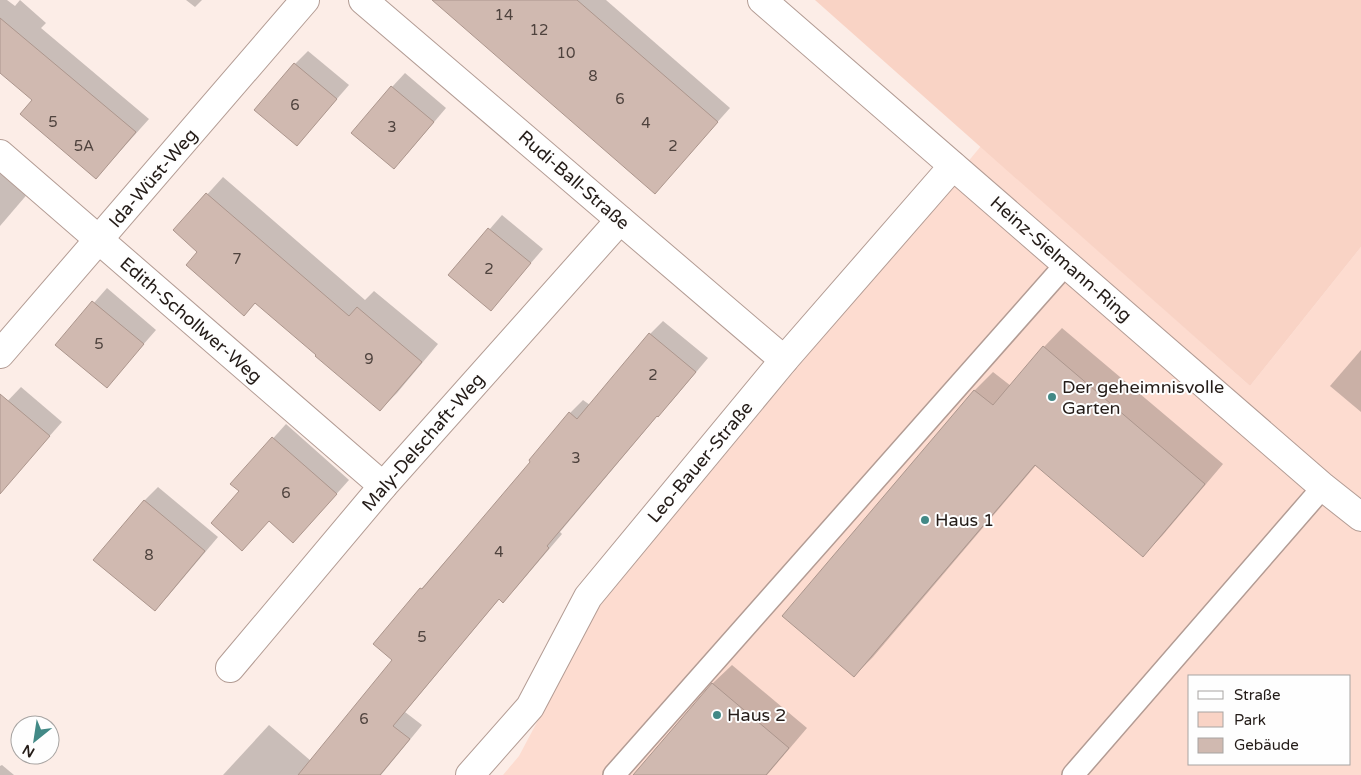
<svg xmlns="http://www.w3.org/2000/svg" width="1361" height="775" viewBox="0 0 1361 775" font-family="'Varela Round',sans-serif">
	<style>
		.built { fill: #fddcd0; fill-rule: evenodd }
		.green { fill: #f9d3c5 }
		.shadow { fill: #0003 }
		.building { fill: #d0b9b0; stroke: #ac968d }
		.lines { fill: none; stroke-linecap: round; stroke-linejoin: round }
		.lane-casing { stroke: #b39c94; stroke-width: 24 }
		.street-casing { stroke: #b39c94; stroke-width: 30 }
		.lane { stroke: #fff; stroke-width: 21 }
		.street { stroke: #fff; stroke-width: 28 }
		.poi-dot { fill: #428986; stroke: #fefefe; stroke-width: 2 }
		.labels { text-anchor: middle; stroke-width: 4; stroke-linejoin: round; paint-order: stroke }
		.number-label { font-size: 15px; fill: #4f433e }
		.street-label { font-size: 18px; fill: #241c18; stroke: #fefefe }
		.poi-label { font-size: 18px; fill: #241c18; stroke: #fefefe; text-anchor: start }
	</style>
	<rect width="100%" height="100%" fill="#fcede7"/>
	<path class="built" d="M 981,146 L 1250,386 L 1361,247 L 1361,775 L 503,775 L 519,756 L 597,609 ZM 1190,676 L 1350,676 L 1350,764 L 1190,764 Z"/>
	<path class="green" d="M 815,0 L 1361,0 L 1361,247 L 1250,386 Z"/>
	<g class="shadow">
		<path d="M 0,0 L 7,0 L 15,6 L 20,0 L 46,23 L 41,28 L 149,119 L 96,178 L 33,100 L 0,71 Z"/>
		<path d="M 186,0 L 202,0 L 195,7 Z"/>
		<path d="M 435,0 L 606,0 L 730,108 L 655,192 Z"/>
		<path d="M 308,51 L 349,85 L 297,145 L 295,64 Z"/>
		<path d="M 405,73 L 446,108 L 407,154 L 392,87 Z"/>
		<path d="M 0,166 L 30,191 L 0,226 Z"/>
		<path d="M 223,177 L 365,300 L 374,291 L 438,344 L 397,393 L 380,410 L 256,302 L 244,314 L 199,252 L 175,230 Z"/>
		<path d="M 502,215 L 543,249 L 491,309 L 450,275 Z"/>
		<path d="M 107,288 L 156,330 L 107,386 L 57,345 Z"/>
		<path d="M 663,321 L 708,358 L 671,402 L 658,415 L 560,532 L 562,534 L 516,588 L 503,601 L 500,598 L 405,712 L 422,725 L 381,775 L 334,775 L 394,660 L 374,643 L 532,462 L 570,413 L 583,400 L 590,405 L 650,334 Z"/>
		<path d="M 1062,328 L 1223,464 L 1162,536 L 1143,555 L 1037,464 L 873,657 L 854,676 L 783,616 L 975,390 L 993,372 L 1011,386 L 1044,347 Z"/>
		<path d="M 1361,350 L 1361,412 L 1330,386 Z"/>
		<path d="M 21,387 L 62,422 L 7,484 L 0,478 L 0,409 Z"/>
		<path d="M 286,424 L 349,480 L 306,528 L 232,484 Z"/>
		<path d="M 158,487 L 218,537 L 168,596 L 155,609 L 95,560 L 145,500 Z"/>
		<path d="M 732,665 L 807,728 L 767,775 L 635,775 L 713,683 Z"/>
		<path d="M 269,725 L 325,773 L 323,775 L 223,775 Z"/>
		<path d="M 2,765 L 14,775 L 0,775 L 0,766 Z"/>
	</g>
	<g class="building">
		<path d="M 432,0 L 577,0 L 718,122 L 655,194 Z"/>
		<path d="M 0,18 L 136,132 L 96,179 L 20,114 L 32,100 L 0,73 Z"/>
		<path d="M 294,63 L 337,99 L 297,146 L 254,110 Z"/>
		<path d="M 391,86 L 434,122 L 394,169 L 351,133 Z"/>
		<path d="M 206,193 L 349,316 L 357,307 L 422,362 L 380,411 L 315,356 L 316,355 L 255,303 L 244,316 L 186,265 L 197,252 L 173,230 Z"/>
		<path d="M 488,228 L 531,263 L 491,311 L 448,275 Z"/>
		<path d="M 92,301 L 144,344 L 107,388 L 55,345 Z"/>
		<path d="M 649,333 L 696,372 L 658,417 L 657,416 L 547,546 L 549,548 L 503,603 L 499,599 L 393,726 L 410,739 L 380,775 L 298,775 L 392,660 L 373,644 L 420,588 L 422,589 L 530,462 L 529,460 L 569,412 L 577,419 Z"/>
		<path d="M 1043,346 L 1205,484 L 1143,557 L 1035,465 L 854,677 L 782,616 L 974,390 L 993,405 Z"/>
		<path d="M 0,394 L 50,436 L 0,494 Z"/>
		<path d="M 272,437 L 337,494 L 293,543 L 269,521 L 242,551 L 211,523 L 239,491 L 230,484 Z"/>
		<path d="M 144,500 L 205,551 L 155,611 L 93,560 Z"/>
		<path d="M 712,683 L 789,748 L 766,775 L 633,775 Z"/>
	</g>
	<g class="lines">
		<g class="lane-casing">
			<g id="lane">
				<path d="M 614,775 L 1066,264"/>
				<path d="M 1073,775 L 1323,487"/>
			</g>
		</g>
		<g class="street-casing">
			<g id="street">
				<path d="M 363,0 L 784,360"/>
				<path d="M 762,0 L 1323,487 L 1361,517"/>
				<path d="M 0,154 L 383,486"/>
				<path d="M 0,354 L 305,0"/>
				<path d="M 230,668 L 383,486 L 620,220"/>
				<path d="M 470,775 L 530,707 L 588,597 L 784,360 L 953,166"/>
			</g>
		</g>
		<use href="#lane" class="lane"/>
		<use href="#street" class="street"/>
	</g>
	<g class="poi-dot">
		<circle cx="1052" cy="397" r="5"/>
		<circle cx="925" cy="520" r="5"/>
		<circle cx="717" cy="715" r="5"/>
	</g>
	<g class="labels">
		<g class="number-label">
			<text x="504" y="20">14</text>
			<text x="539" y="35">12</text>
			<text x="566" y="58">10</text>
			<text x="593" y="81">8</text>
			<text x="620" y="104">6</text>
			<text x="295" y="110">6</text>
			<text x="53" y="127">5</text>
			<text x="646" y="128">4</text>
			<text x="392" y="132">3</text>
			<text x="84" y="151">5A</text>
			<text x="673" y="151">2</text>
			<text x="237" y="264">7</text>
			<text x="489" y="274">2</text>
			<text x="99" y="349">5</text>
			<text x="369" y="364">9</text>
			<text x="653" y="380">2</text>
			<text x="576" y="463">3</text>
			<text x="286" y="498">6</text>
			<text x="499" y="557">4</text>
			<text x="149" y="560">8</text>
			<text x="422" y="642">5</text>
			<text x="364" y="724">6</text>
		</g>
		<g class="street-label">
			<text transform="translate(153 178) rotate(-49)" y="6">Ida-Wüst-Weg</text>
			<text transform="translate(574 180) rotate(41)" y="6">Rudi-Ball-Straße</text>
			<text transform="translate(1061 259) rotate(41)" y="6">Heinz-Sielmann-Ring</text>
			<text transform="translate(191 320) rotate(41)" y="6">Edith-Schollwer-Weg</text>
			<text transform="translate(423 442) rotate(-49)" y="6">Maly-Delschaft-Weg</text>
			<text transform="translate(700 462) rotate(-50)" y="6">Leo-Bauer-Straße</text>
		</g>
		<g class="poi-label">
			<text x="1062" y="393">Der geheimnisvolle<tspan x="1062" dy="21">Garten</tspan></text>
			<text x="935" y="526">Haus 1</text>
			<text x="727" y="721">Haus 2</text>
		</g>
	</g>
	<rect x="1188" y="675" width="162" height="90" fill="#fefefe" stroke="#a7a4a2"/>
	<rect x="1198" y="691" width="25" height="8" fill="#ffffff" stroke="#a7a4a2"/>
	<text x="1234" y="700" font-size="15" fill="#241c18">Straße</text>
	<rect x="1198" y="712" width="25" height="15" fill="#f9d3c5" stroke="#a7a4a2"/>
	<text x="1234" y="725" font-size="15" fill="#241c18">Park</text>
	<rect x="1198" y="738" width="25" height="15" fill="#d0b9b0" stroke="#a7a4a2"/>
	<text x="1234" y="750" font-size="15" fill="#241c18">Gebäude</text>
	<g transform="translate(35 740) rotate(210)"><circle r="24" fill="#fefefe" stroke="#a7a4a2"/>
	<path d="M0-4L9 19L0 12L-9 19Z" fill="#428986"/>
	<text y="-8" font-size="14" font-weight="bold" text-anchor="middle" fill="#241c18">N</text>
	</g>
</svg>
